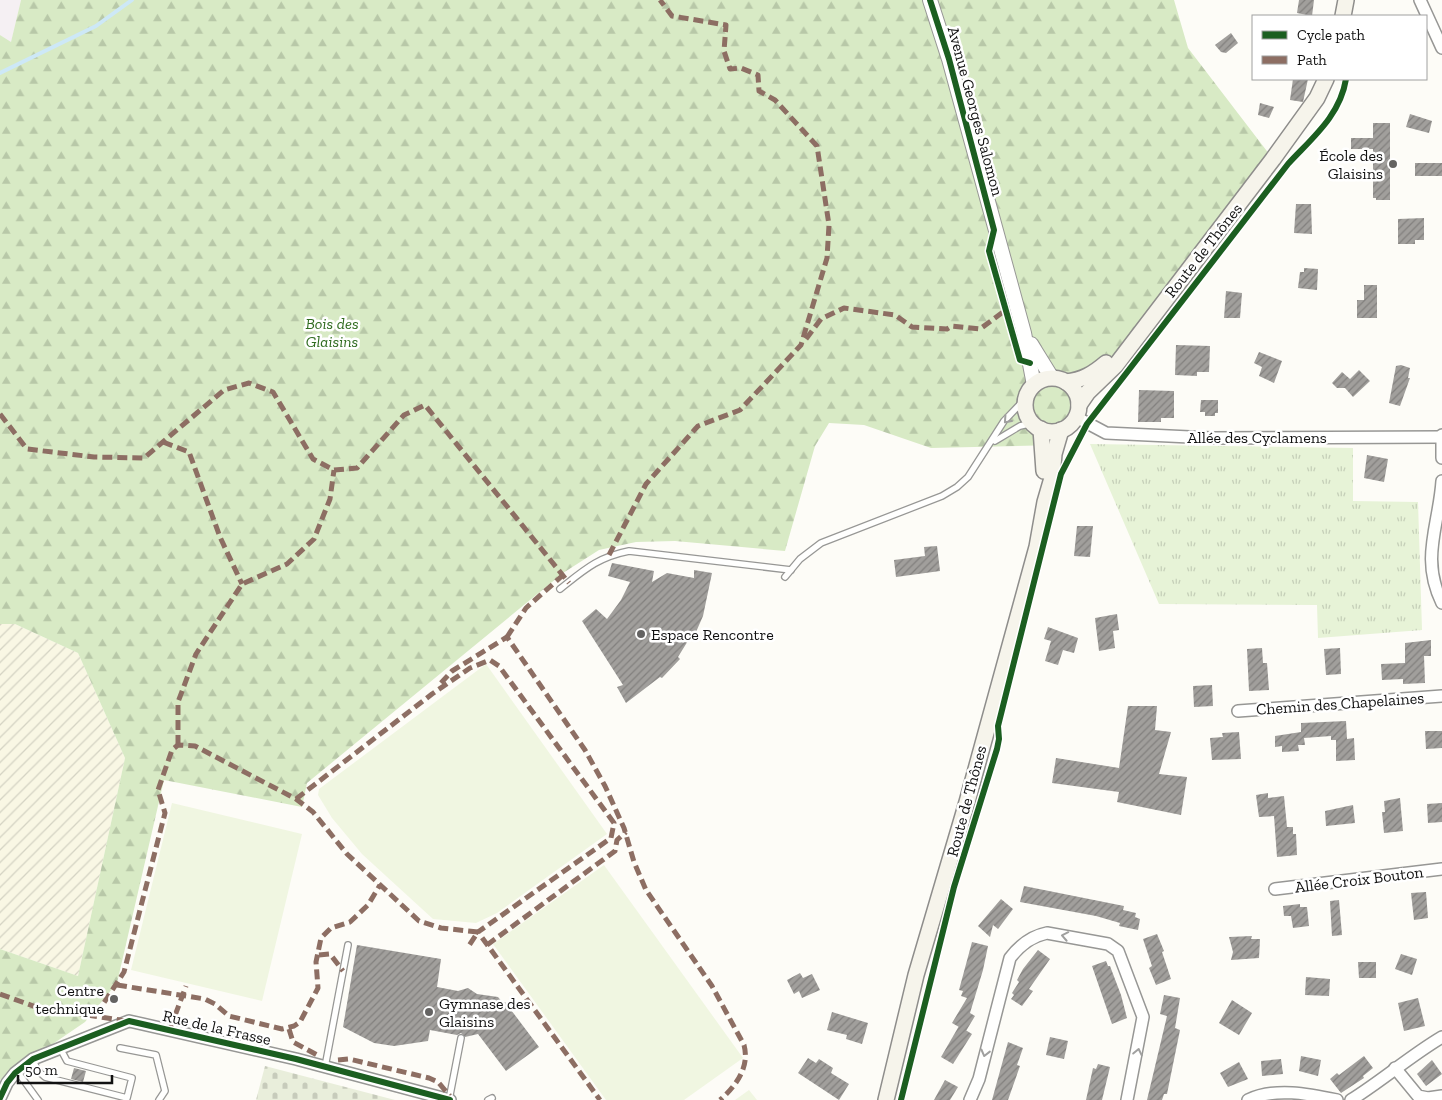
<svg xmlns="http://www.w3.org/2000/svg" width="1442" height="1100" viewBox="0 0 1442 1100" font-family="'Zilla Slab',serif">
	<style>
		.industrial { fill: #f5f0f3 }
		.farmland { fill: url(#farmland-furrows) }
		.grass { fill: url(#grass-tufts) }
		.forest { fill: url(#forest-firs) }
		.cemetery { fill: url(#cemetery-stones) }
		.pitch { fill: #f0f6e1 }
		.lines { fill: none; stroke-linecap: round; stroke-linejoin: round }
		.stream { stroke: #cde8f7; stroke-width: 4 }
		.building { fill: url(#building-hatch) }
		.service-casing { stroke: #979795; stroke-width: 8 }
		.minor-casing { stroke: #979795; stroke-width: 14 }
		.tertiary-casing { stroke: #979795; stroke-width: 16 }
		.secondary-casing { stroke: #8e8d8b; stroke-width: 18 }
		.service { stroke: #fffffe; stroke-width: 5.5 }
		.minor { stroke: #fffffe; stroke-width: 11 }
		.tertiary { stroke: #fffffe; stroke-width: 14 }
		.secondary { stroke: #f6f4eb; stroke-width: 15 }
		.quiet { stroke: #8d6e63; stroke-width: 5; stroke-dasharray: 10 5; stroke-linecap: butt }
		.cycleway-casing { stroke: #fff; stroke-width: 9 }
		.cycleway { stroke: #1b5e20; stroke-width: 6 }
		.oneway { stroke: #a0a09f }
		.poi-dot { fill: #646362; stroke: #fff; stroke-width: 2 }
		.labels { text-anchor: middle; stroke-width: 5; stroke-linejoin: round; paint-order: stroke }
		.street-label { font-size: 16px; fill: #111; stroke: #fff }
		.poi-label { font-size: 16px; fill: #111; stroke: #fff; text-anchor: end }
		.park-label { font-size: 16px; font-style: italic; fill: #2f6b1f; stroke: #fff }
	</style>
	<defs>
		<pattern id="farmland-furrows" width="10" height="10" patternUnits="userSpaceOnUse" patternTransform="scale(1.25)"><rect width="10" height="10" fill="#f9f7e4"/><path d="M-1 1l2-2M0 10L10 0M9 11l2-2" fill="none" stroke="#d4d3c3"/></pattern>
		<pattern id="grass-tufts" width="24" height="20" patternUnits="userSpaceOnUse" patternTransform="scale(1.25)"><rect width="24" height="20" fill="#e7f3d7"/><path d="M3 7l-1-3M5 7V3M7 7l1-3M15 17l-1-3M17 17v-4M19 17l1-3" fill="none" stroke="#c5cfb8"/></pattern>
		<pattern id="forest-firs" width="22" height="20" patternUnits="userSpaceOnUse" patternTransform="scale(1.25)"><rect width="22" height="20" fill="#d8eac5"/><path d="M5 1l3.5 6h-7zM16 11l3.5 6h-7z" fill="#b8c8a8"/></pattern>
		<pattern id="cemetery-stones" width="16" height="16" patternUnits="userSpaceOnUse" patternTransform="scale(1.25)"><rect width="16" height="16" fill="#e9eedb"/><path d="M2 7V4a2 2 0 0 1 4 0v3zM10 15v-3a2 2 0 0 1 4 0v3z" fill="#c7cbbb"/></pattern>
		<pattern id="building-hatch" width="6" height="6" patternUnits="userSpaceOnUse" patternTransform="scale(1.25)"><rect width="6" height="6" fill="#a19f9c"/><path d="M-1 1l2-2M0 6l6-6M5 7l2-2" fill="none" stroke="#82807e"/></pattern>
	</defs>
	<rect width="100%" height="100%" fill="#fdfcf7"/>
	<path class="industrial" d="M 0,0 L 21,0 L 11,43 L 0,35 Z"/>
	<path class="farmland" d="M 0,624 L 15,624 L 78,653 L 125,758 L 78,976 L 0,949 Z"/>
	<path class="grass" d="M 1090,444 L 1353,448 L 1353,501 L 1418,502 L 1422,630 L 1318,638 L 1317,605 L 1159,604 Z"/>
	<path class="forest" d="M 21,0 L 1174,0 L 1188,48 L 1273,159 L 1054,445 L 931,448 L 864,425 L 829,423 L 815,446 L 785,551 L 675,541 L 636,542 L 599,550 L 563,573 L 307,783 L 302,807 L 164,780 L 117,983 L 85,1022 L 0,1080 L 0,949 L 78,976 L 125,758 L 78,653 L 15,624 L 0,624 L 0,35 L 11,42 Z"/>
	<path class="cemetery" d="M 265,1066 L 395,1100 L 256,1100 Z"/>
	<g class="pitch">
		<path d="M 486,664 L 607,834 L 497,913 L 476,923 L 433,919 L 362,854 L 332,818 L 318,795 L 319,789 Z"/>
		<path d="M 172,803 L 302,834 L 262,1001 L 131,970 Z"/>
		<path d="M 604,865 L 743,1058 L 684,1100 L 606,1100 L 493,944 Z"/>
		<path d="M 749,1090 L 757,1100 L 735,1100 Z"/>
	</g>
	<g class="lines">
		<path class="stream" d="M 0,73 L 96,26 L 132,0"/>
	</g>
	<g class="building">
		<path d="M 1299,0 L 1314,0 L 1312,16 L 1297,13 Z"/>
		<path d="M 1231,33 L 1238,43 L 1226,53 L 1221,52 L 1215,45 Z"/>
		<path d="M 1293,79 L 1308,79 L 1303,102 L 1290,100 Z"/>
		<path d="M 1260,103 L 1274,107 L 1269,118 L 1258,115 Z"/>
		<path d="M 1410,114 L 1432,121 L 1429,133 L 1406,127 Z"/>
		<path d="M 1373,123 L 1390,123 L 1390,200 L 1376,200 L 1376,198 L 1373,198 L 1373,149 L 1351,149 L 1351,138 L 1373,138 Z"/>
		<rect x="1415" y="163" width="27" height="13"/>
		<path d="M 1296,204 L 1311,204 L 1312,234 L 1294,233 Z"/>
		<path d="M 1424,218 L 1424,240 L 1415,240 L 1415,244 L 1398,244 L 1398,219 Z"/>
		<path d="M 1304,268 L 1318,269 L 1317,290 L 1298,288 L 1300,272 L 1304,272 Z"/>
		<path d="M 1364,285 L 1377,285 L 1377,318 L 1357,318 L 1357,300 L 1364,300 Z"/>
		<path d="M 1226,291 L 1242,293 L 1240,318 L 1224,318 Z"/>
		<path d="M 1176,345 L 1210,346 L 1209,372 L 1197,372 L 1197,376 L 1175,375 Z"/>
		<path d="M 1259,352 L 1282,361 L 1274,383 L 1259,376 L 1262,367 L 1254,363 Z"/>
		<path d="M 1401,365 L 1410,368 L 1408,378 L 1410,378 L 1400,406 L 1389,403 L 1396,366 Z"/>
		<path d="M 1359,370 L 1370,381 L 1353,397 L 1345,388 L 1337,388 L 1332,383 L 1342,372 L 1350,379 Z"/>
		<path d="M 1139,390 L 1174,391 L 1174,418 L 1161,418 L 1161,422 L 1138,422 Z"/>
		<path d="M 1201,400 L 1218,400 L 1218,413 L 1215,413 L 1215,416 L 1205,416 L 1205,412 L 1200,412 Z"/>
		<path d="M 1367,455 L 1388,459 L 1384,482 L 1364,478 Z"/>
		<path d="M 1077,526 L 1093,526 L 1090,557 L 1074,556 Z"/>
		<path d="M 937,546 L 940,571 L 896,577 L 894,560 L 925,556 L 924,547 Z"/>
		<path d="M 612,563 L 654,571 L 652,582 L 667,573 L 694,578 L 694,570 L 712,573 L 703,616 L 696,632 L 694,631 L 678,657 L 680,659 L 662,678 L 660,677 L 626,703 L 617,687 L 623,685 L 582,621 L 596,609 L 607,619 L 621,600 L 630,582 L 608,576 Z"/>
		<path d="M 1117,614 L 1119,630 L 1113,631 L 1115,648 L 1099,651 L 1095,618 Z"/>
		<path d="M 1048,627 L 1078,638 L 1074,653 L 1063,650 L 1058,665 L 1045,661 L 1051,641 L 1044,639 Z"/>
		<path d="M 1431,640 L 1431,656 L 1424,656 L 1425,683 L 1403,684 L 1403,679 L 1382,680 L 1381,664 L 1405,663 L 1405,643 Z"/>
		<path d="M 1262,648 L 1263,663 L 1267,663 L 1269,690 L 1249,691 L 1247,649 Z"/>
		<path d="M 1340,648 L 1341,674 L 1326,675 L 1324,649 Z"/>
		<path d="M 1212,685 L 1213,706 L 1194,707 L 1193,686 Z"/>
		<path d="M 1128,706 L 1157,706 L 1155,730 L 1171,732 L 1159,774 L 1187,777 L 1181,815 L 1117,802 L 1119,792 L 1052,783 L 1056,758 L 1119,768 Z"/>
		<path d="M 1346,721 L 1347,739 L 1354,738 L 1355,760 L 1336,761 L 1336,740 L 1331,740 L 1331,736 L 1304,738 L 1305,745 L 1298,745 L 1299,751 L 1282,752 L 1282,746 L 1275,747 L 1275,736 L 1301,732 L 1301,723 Z"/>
		<path d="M 1425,731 L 1442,731 L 1442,748 L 1426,749 Z"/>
		<path d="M 1239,732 L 1241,759 L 1212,760 L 1210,738 L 1223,737 L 1222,733 Z"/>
		<path d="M 1268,793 L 1268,798 L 1284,796 L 1287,827 L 1293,827 L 1293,834 L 1296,834 L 1297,855 L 1277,857 L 1274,816 L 1259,817 L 1256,795 Z"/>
		<path d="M 1400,798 L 1403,831 L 1384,833 L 1382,812 L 1385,812 L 1384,801 Z"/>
		<path d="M 1442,803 L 1442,822 L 1428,823 L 1427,804 Z"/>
		<path d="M 1353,805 L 1355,823 L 1326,826 L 1325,811 Z"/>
		<path d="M 1024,886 L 1124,906 L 1123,910 L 1136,913 L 1135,917 L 1140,919 L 1138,930 L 1119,926 L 1120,923 L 1096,916 L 1020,902 Z"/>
		<path d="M 1426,892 L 1428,918 L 1414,920 L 1411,893 Z"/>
		<path d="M 1001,899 L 1013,909 L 998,929 L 993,925 L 990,937 L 978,926 Z"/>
		<path d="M 1339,900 L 1342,935 L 1332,936 L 1330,901 Z"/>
		<path d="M 1300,904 L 1300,907 L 1307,907 L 1309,926 L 1293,928 L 1291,916 L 1284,916 L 1283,906 Z"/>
		<path d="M 1157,934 L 1164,951 L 1162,952 L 1171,979 L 1156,985 L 1149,968 L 1152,966 L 1143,939 Z"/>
		<path d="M 1252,936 L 1251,939 L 1260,939 L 1259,958 L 1231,960 L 1233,952 L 1229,937 Z"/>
		<path d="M 972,942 L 988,946 L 983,970 L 970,1013 L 975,1016 L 966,1031 L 952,1023 L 967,998 L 961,996 L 963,991 L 959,990 Z"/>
		<path d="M 357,945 L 441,959 L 437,987 L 458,991 L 468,988 L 477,994 L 498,997 L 503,1003 L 505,1002 L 539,1047 L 506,1071 L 478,1034 L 465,1037 L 461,1033 L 457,1035 L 430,1030 L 428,1041 L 394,1046 L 374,1043 L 343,1027 Z"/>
		<path d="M 1038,950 L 1050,959 L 1029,989 L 1033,991 L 1022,1006 L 1011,999 L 1014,995 L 1012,993 L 1019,982 L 1017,980 L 1023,969 Z"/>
		<path d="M 1401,954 L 1417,959 L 1412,975 L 1395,969 Z"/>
		<path d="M 1106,961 L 1108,966 L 1110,966 L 1121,995 L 1127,1018 L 1112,1024 L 1092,966 Z"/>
		<path d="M 1358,962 L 1376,962 L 1376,978 L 1359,978 Z"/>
		<path d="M 800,973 L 803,978 L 812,974 L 820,990 L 802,998 L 799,991 L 794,994 L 787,980 Z"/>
		<path d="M 1306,977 L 1330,979 L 1329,996 L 1305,995 Z"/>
		<path d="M 1164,995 L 1180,998 L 1175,1028 L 1180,1030 L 1167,1094 L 1164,1094 L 1162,1100 L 1147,1100 L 1167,1016 L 1160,1014 Z"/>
		<path d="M 1418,998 L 1425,1026 L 1404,1031 L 1398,1003 Z"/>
		<path d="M 1232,1000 L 1252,1013 L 1239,1035 L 1219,1023 Z"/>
		<path d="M 832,1012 L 868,1023 L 862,1044 L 846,1039 L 847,1035 L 827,1030 Z"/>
		<path d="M 959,1026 L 972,1034 L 953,1064 L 941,1057 Z"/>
		<path d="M 1050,1037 L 1068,1041 L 1064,1059 L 1046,1055 Z"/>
		<path d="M 1008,1042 L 1023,1048 L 1017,1065 L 1020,1066 L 1008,1100 L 992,1100 Z"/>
		<path d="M 1301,1056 L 1321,1060 L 1318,1076 L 1299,1071 Z"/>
		<path d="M 1364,1056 L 1373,1068 L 1363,1076 L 1364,1078 L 1341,1093 L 1330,1079 L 1337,1073 L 1339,1075 Z"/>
		<path d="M 808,1058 L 816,1063 L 819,1059 L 833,1068 L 831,1073 L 849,1084 L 839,1100 L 798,1073 Z"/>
		<path d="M 1281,1059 L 1283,1074 L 1262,1076 L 1261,1061 Z"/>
		<path d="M 1432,1060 L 1442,1074 L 1426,1086 L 1417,1074 Z"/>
		<path d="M 1239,1062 L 1248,1079 L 1228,1087 L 1220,1073 Z"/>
		<path d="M 1098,1064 L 1110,1067 L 1102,1100 L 1086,1100 L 1093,1068 L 1096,1069 Z"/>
		<path d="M 74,1068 L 86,1071 L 83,1082 L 71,1079 Z"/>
		<path d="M 945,1080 L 958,1087 L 950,1100 L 934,1100 Z"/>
	</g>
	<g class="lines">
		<g class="service-casing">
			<g id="service">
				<path d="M 995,441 L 1020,426 L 1033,423"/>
				<path d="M 785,577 L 800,559 L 821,543 L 942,496 L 957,487 L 968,477 L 1004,421 L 1026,398"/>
				<path d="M 560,589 C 584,570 598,557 629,551 L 791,570"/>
				<path d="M 120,1048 L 156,1055 L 165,1091 L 159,1100"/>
				<path d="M 33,1059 L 37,1070 L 45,1077 L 127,1098 L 132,1078 L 67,1061 L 60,1048"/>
				<path d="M 325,1067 L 348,945"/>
				<path d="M 17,1071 L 38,1100"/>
				<path d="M 449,1100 L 461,1038"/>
				<path d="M 488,1100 L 492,1098"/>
			</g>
		</g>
		<g class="minor-casing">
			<g id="minor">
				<path d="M 1420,0 L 1442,48"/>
				<path d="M 1076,417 L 1106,433 L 1211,438 L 1442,437"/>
				<path d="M 1442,435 L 1442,458"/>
				<path d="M 1442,481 C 1439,526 1420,558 1442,603"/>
				<path d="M 1238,711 L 1442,696"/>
				<path d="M 1275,889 L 1442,869"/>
				<path d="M 1395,1068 L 1418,1096 L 1428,1098 L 1442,1096"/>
				<path d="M 0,1098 L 7,1083 L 15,1073 L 33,1059 L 129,1021 L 296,1059 L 450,1100"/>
				<path d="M 970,1100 L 979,1079 L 1010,958 C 1020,945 1032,936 1047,933 L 1108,944 L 1118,951 L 1143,1017 L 1127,1100"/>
				<path d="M 1248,1100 C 1275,1087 1309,1094 1337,1100"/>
				<path d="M 1351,1100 C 1383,1080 1410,1056 1442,1037"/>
			</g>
		</g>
		<g class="tertiary-casing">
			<g id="tertiary">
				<path d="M 930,0 L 949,59 L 1024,333 L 1034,385"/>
				<path d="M 1031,344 L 1052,378"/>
			</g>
		</g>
		<g class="secondary-casing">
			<g id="secondary">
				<path d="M 1343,16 L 1346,0"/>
				<circle cx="1052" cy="405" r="27"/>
				<path d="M 1066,382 C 1083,380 1093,374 1106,363"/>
				<path d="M 1079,405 L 1088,392 L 1116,365 L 1273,159 L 1317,98 L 1326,79"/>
				<path d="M 1041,429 L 1044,471"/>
				<path d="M 886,1100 L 916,975 L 967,802 L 1037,547 L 1045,502 L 1052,478 L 1054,454 L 1061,430"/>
			</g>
		</g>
		<use href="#service" class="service"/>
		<use href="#minor" class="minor"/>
		<use href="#tertiary" class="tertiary"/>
		<use href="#secondary" class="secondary"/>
		<g class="quiet">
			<path d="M 806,339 L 821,319 L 844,308 L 895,315 L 912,327 L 947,329 L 952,326 L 980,329 L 1003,312"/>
			<path d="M 0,414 L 27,449 L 94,457 L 144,458 L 224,390 L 249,383 L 273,392 L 313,459 L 334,470 L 357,468 L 404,415 L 425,405 L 569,583"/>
			<path d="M 163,442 L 189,452 L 220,537 L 242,584"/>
			<path d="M 609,555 L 646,484 L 698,426 L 740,410 L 801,345 L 827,258 L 829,225 L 817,146 L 775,100 L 759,91 L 758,75 L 741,68 L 730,69 L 724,51 L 726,25 L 672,16 L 660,0"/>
			<path d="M 507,637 L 526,608 L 562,576"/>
			<path d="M 441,683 L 452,671 L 507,637 L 585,750 L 605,786 L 624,828 L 634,862 L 646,890 L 712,986 L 744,1045 C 750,1067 736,1086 720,1100"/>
			<path d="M 178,745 L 178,702 L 196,654 L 242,584 L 287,564 L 314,539 L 330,499 L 334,470"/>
			<path d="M 296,799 L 432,694 L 470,668 L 490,660 L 499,666 L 614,823 L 611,838 L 478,932 L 600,1100"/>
			<path d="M 487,945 L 615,851 L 617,840 L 626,832"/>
			<path d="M 319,955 L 330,954 L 343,971"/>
			<path d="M 117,985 L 205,999 L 215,1004 L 229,1016 L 282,1029 L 294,1026 L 300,1022 L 318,988 L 316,962 L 321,938 L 331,928 L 350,922 L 368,905 L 380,885"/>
			<path d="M 0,994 L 36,1007 L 126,1021"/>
			<path d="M 96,1015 L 124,972 L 165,813 L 158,790 L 172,750 L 178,745 L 195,746 L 296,799 L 313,812 L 347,854 L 419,921 L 441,928 L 478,932 L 468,947"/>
			<path d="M 170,1029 L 186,986"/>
			<path d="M 289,1029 L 293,1042 L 319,1056"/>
			<path d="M 338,1060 L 349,1059 L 429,1078 L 438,1082 L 450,1096"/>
		</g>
		<g class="cycleway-casing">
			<g id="cycleway">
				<path d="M 930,0 L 949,59 L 994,230 L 989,251 L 1020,360 L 1030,363"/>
				<path d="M 0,1098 L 7,1083 L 15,1073 L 33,1059 L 129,1021 L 296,1059 L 450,1100"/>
				<path d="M 901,1100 L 954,887 L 997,749 L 999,739 L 998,726 L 1061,474 L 1087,424 L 1288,164 C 1312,138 1340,116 1346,79"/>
			</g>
		</g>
		<use href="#cycleway" class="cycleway"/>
	</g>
	<defs><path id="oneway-chevron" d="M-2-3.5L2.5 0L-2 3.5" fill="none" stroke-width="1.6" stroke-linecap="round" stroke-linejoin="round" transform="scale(1.25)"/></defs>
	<g class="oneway">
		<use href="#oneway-chevron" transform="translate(1007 420) rotate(132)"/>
		<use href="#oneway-chevron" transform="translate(1065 936) rotate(-169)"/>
		<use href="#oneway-chevron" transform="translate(1138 1052) rotate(-78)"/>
		<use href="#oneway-chevron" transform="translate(985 1053) rotate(104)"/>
	</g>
	<g class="poi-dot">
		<circle cx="1393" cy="164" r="5"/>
		<circle cx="641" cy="634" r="5"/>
		<circle cx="114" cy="999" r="5"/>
		<circle cx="429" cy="1012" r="5"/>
	</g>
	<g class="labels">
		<g class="street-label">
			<text transform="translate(976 111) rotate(75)" y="6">Avenue Georges Salomon</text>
			<text transform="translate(1203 250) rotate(-52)" y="6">Route de Thônes</text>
			<text x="1257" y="443">Allée des Cyclamens</text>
			<text transform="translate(1340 703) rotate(-4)" y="6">Chemin des Chapelaines</text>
			<text transform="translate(966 801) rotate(-75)" y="6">Route de Thônes</text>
			<text transform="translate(1359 879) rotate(-7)" y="6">Allée Croix Bouton</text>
			<text transform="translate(217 1027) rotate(13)" y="6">Rue de la Frasse</text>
		</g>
		<g class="poi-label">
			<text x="1383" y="161">École des<tspan x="1383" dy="18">Glaisins</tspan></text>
			<text x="651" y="640" text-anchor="start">Espace Rencontre</text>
			<text x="104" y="996">Centre<tspan x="104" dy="18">technique</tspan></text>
			<text x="439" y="1009" text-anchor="start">Gymnase des<tspan x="439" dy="18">Glaisins</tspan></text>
		</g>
		<g class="park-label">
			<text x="332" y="329">Bois des<tspan x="332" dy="18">Glaisins</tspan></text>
		</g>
	</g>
	<rect x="1252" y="15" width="175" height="65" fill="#ffffff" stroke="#a0a0a0"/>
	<rect x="1262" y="31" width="25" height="8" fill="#1b5e20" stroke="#a0a0a0"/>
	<text x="1297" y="40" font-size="15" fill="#111111">Cycle path</text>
	<rect x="1262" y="56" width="25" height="8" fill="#8d6e63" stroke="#a0a0a0"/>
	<text x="1297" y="65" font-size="15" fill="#111111">Path</text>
	<path d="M18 1075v8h94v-8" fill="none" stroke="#111111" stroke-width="2.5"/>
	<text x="25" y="1075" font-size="15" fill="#111111" stroke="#ffffff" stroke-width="4" paint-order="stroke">50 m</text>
</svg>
